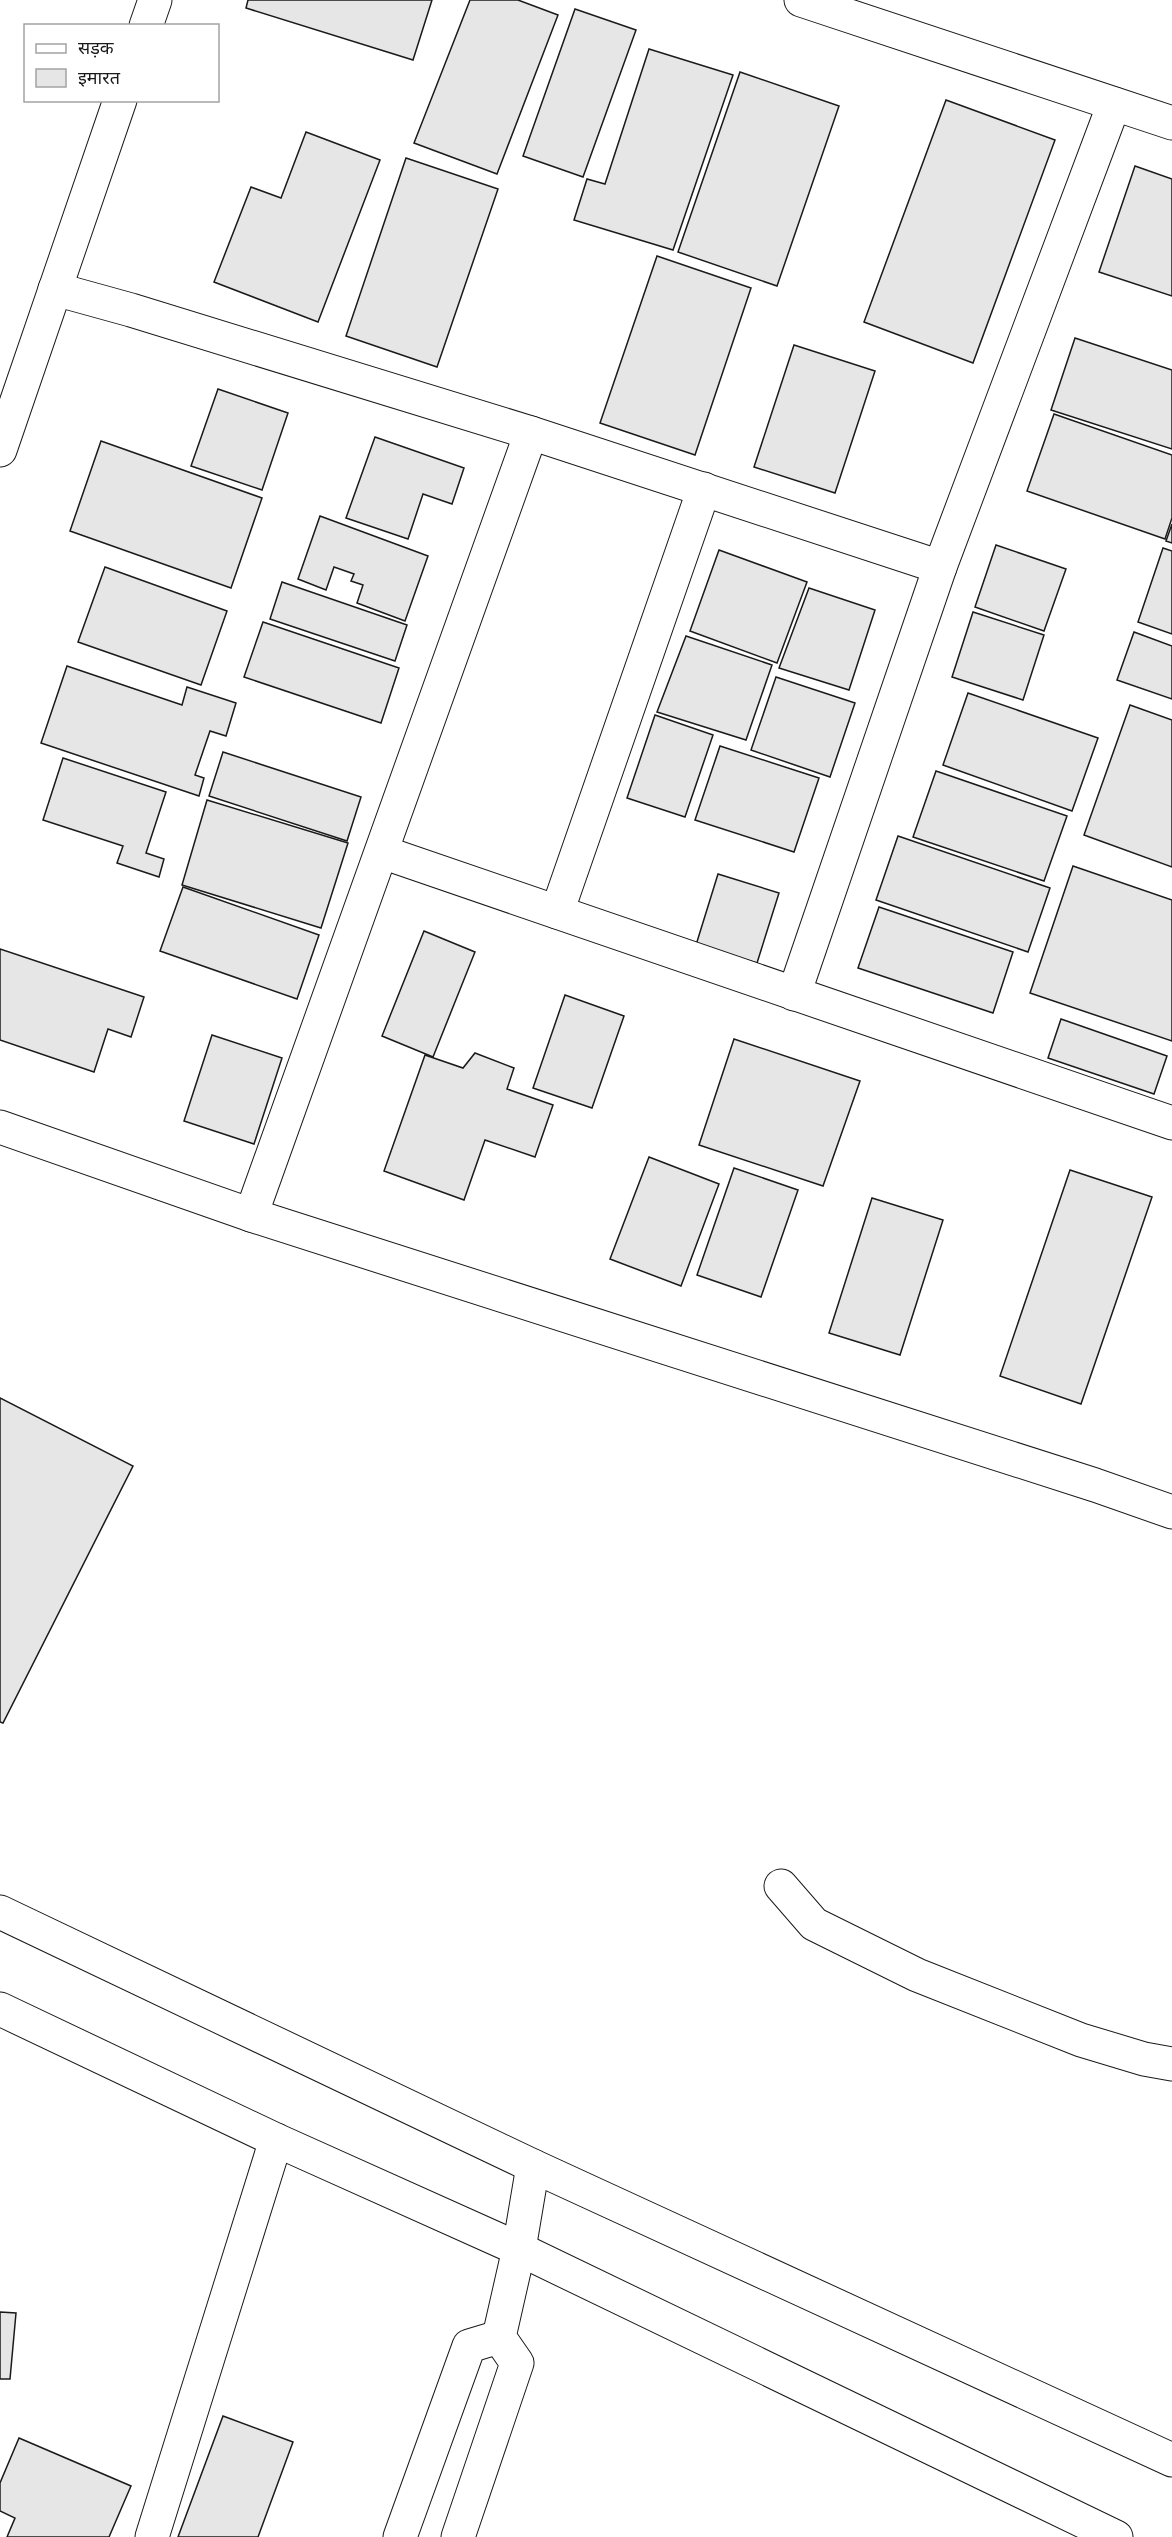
<svg xmlns="http://www.w3.org/2000/svg" width="1172" height="2537" viewBox="0 0 1172 2537" font-family="'IBM Plex Sans','Noto Sans Devanagari',sans-serif">
	<style>
		.building { fill: #e6e6e6; stroke: #1a1a1a; stroke-width: 1.5 }
		.lines { fill: none; stroke-linecap: round; stroke-linejoin: round }
		.minor-casing { stroke: #1a1a1a; stroke-width: 35 }
		.minor { stroke: #fff; stroke-width: 33 }
	</style>
	<rect width="100%" height="100%" fill="#fff"/>
	<g class="building">
		<path d="M 248,0 L 432,0 L 413,60 L 246,8 Z"/>
		<path d="M 470,0 L 518,0 L 558,15 L 497,174 L 414,143 Z"/>
		<path d="M 575,9 L 636,30 L 583,177 L 523,156 Z"/>
		<path d="M 649,49 L 733,75 L 673,250 L 574,220 L 587,179 L 605,184 Z"/>
		<path d="M 740,72 L 839,106 L 777,286 L 678,252 Z"/>
		<path d="M 946,100 L 1055,140 L 973,363 L 864,322 Z"/>
		<path d="M 306,132 L 380,160 L 318,322 L 214,282 L 251,187 L 281,198 Z"/>
		<path d="M 406,158 L 498,189 L 437,367 L 346,336 Z"/>
		<path d="M 1135,166 L 1172,179 L 1172,296 L 1099,272 Z"/>
		<path d="M 657,256 L 751,288 L 695,455 L 600,423 Z"/>
		<path d="M 1075,338 L 1172,370 L 1172,449 L 1051,410 Z"/>
		<path d="M 794,345 L 875,371 L 835,493 L 754,467 Z"/>
		<path d="M 218,389 L 288,413 L 262,490 L 191,466 Z"/>
		<path d="M 1054,414 L 1172,455 L 1172,518 L 1165,539 L 1027,491 Z"/>
		<path d="M 375,437 L 464,468 L 452,504 L 423,494 L 408,539 L 346,518 Z"/>
		<path d="M 101,441 L 262,498 L 231,588 L 70,531 Z"/>
		<path d="M 320,516 L 428,556 L 405,621 L 357,603 L 363,585 L 351,581 L 354,574 L 334,567 L 326,590 L 298,579 Z"/>
		<path d="M 1172,524 L 1172,543 L 1166,541 Z"/>
		<path d="M 996,545 L 1066,569 L 1044,631 L 975,607 Z"/>
		<path d="M 1163,548 L 1172,551 L 1172,634 L 1138,622 Z"/>
		<path d="M 719,550 L 807,582 L 777,663 L 690,631 Z"/>
		<path d="M 105,567 L 227,611 L 201,685 L 78,642 Z"/>
		<path d="M 282,582 L 407,625 L 395,661 L 270,619 Z"/>
		<path d="M 809,588 L 875,610 L 849,690 L 779,668 Z"/>
		<path d="M 973,612 L 1044,635 L 1023,700 L 952,677 Z"/>
		<path d="M 263,622 L 399,668 L 381,723 L 244,677 Z"/>
		<path d="M 1134,632 L 1172,646 L 1172,699 L 1117,680 Z"/>
		<path d="M 686,636 L 772,665 L 746,740 L 657,712 Z"/>
		<path d="M 67,666 L 182,705 L 187,687 L 236,703 L 226,736 L 210,731 L 195,775 L 204,778 L 199,796 L 41,743 Z"/>
		<path d="M 776,677 L 855,703 L 830,777 L 751,750 Z"/>
		<path d="M 968,693 L 1098,738 L 1072,811 L 943,765 Z"/>
		<path d="M 1130,705 L 1172,720 L 1172,867 L 1084,835 Z"/>
		<path d="M 655,715 L 713,735 L 685,817 L 627,798 Z"/>
		<path d="M 720,746 L 819,778 L 794,852 L 695,820 Z"/>
		<path d="M 223,752 L 361,797 L 347,841 L 209,796 Z"/>
		<path d="M 63,758 L 166,792 L 146,853 L 164,859 L 159,877 L 117,863 L 123,846 L 43,820 Z"/>
		<path d="M 936,771 L 1067,816 L 1044,881 L 913,837 Z"/>
		<path d="M 207,800 L 348,843 L 321,928 L 182,885 Z"/>
		<path d="M 898,836 L 1050,888 L 1028,952 L 876,900 Z"/>
		<path d="M 1073,866 L 1172,900 L 1172,1041 L 1030,993 Z"/>
		<path d="M 718,874 L 779,893 L 757,963 L 696,945 Z"/>
		<path d="M 183,887 L 319,935 L 297,999 L 160,951 Z"/>
		<path d="M 879,907 L 1013,952 L 993,1013 L 858,968 Z"/>
		<path d="M 424,931 L 475,952 L 433,1057 L 382,1036 Z"/>
		<path d="M 0,949 L 144,997 L 131,1037 L 108,1029 L 94,1072 L 0,1040 Z"/>
		<path d="M 565,995 L 624,1016 L 592,1108 L 533,1088 Z"/>
		<path d="M 1061,1019 L 1167,1056 L 1154,1094 L 1048,1058 Z"/>
		<path d="M 212,1035 L 282,1058 L 254,1144 L 184,1121 Z"/>
		<path d="M 734,1039 L 860,1081 L 823,1186 L 699,1145 Z"/>
		<path d="M 475,1053 L 514,1068 L 507,1089 L 553,1105 L 535,1157 L 485,1140 L 464,1200 L 384,1171 L 425,1055 L 463,1068 Z"/>
		<path d="M 649,1157 L 719,1184 L 681,1286 L 610,1259 Z"/>
		<path d="M 734,1168 L 798,1190 L 761,1297 L 697,1275 Z"/>
		<path d="M 1070,1170 L 1152,1197 L 1081,1404 L 1000,1376 Z"/>
		<path d="M 872,1198 L 943,1220 L 900,1355 L 829,1333 Z"/>
		<path d="M 0,1398 L 133,1466 L 3,1723 L 0,1722 Z"/>
		<path d="M 0,2312 L 16,2313 L 10,2379 L 0,2379 Z"/>
		<path d="M 223,2416 L 293,2442 L 258,2537 L 178,2537 Z"/>
		<path d="M 19,2438 L 131,2486 L 109,2537 L 7,2537 L 15,2518 L 0,2511 L 0,2483 Z"/>
	</g>
	<g class="lines">
		<g class="minor-casing">
			<g id="minor">
				<path d="M 801,0 L 1172,123"/>
				<path d="M 146,26 L 155,0"/>
				<path d="M 55,289 L 131,310 L 531,433 L 940,567 L 1114,104"/>
				<path d="M 0,450 L 120,100"/>
				<path d="M 382,852 L 1172,1123"/>
				<path d="M 557,912 L 704,489"/>
				<path d="M 794,994 L 940,567"/>
				<path d="M 0,1127 L 251,1215 L 1095,1485 L 1172,1512"/>
				<path d="M 251,1215 L 531,433"/>
				<path d="M 781,1886 L 814,1924 L 917,1975 L 1081,2040 L 1144,2059 L 1172,2064"/>
				<path d="M 0,1912 L 533,2166 L 1172,2460"/>
				<path d="M 0,2009 L 276,2140 L 519,2249 L 1116,2537"/>
				<path d="M 152,2537 L 276,2140"/>
				<path d="M 400,2537 L 469,2346 L 499,2337"/>
				<path d="M 458,2537 L 517,2363 L 499,2337 L 519,2249 L 533,2166"/>
			</g>
		</g>
		<use href="#minor" class="minor"/>
	</g>
	<rect x="24" y="24" width="195" height="78" fill="#ffffff" stroke="#a3a3a3" stroke-width="1.5"/>
	<rect x="36" y="44" width="30" height="9" fill="#ffffff" stroke="#a3a3a3" stroke-width="1.5"/>
	<text x="78" y="54" font-size="18" fill="#1a1a1a">सड़क</text>
	<rect x="36" y="69" width="30" height="18" fill="#e6e6e6" stroke="#a3a3a3" stroke-width="1.5"/>
	<text x="78" y="84" font-size="18" fill="#1a1a1a">इमारत</text>
</svg>
